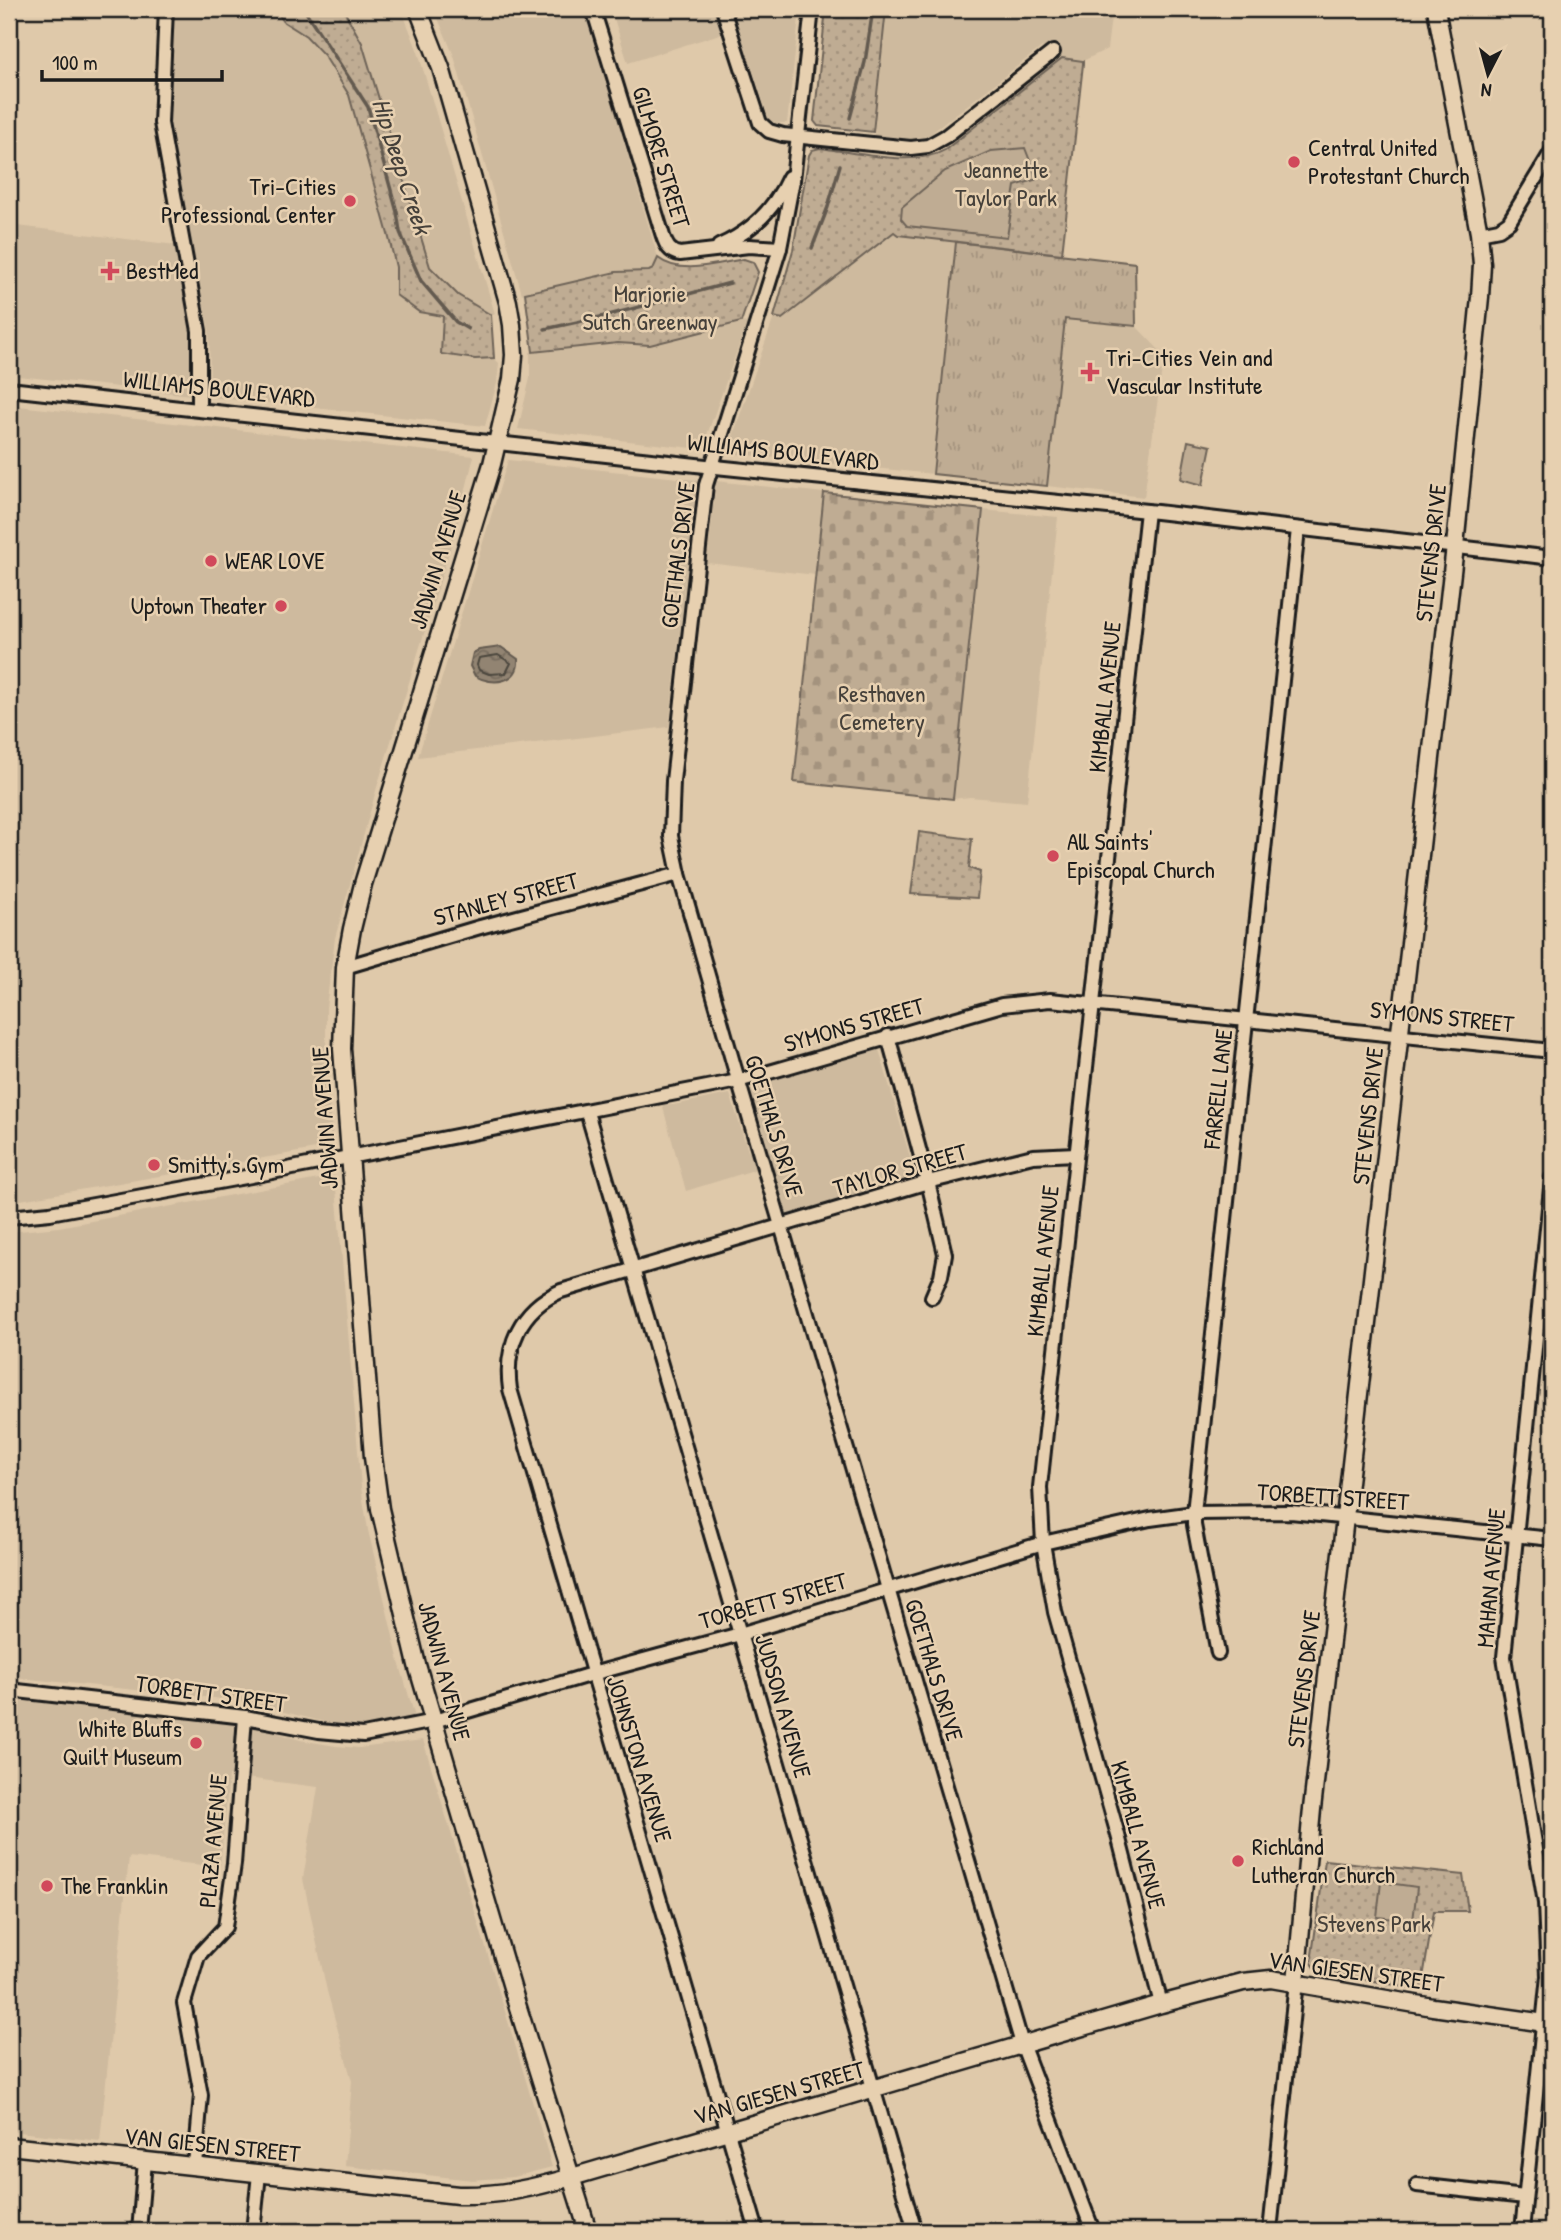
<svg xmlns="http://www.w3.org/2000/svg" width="1561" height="2240" viewBox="0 0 1561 2240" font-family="'Patrick Hand',sans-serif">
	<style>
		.built { fill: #ceba9e }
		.grass { fill: url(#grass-tufts); stroke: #6e6458; stroke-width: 2 }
		.cemetery { fill: url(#cemetery-stones); stroke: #6e6458; stroke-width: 2 }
		.park { fill: url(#park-dots); stroke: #6e6458; stroke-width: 2 }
		.garden { fill: #bfac93; stroke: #6e6458; stroke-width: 2 }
		.water { fill: url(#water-waves); stroke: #635a50; stroke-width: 2 }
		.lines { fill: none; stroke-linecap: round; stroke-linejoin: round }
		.shore { stroke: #4b463e; stroke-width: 2 }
		.stream { stroke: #635a50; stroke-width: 3.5 }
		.minor-casing { stroke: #1c1c1c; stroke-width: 18 }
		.major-casing { stroke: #1c1c1c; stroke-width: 21 }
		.minor { stroke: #e7d0b0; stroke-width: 12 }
		.major { stroke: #e7d0b0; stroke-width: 16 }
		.poi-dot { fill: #d1495b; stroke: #e7d0b0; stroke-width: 2.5 }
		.labels { text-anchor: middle; stroke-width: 5; stroke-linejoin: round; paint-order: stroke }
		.poi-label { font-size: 24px; fill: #1c1c1c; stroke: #e7d0b0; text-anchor: start }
		.street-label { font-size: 24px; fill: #1c1c1c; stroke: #e7d0b0 }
		.park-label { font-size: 24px; fill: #45403a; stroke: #e7d0b0 }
		.water-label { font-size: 26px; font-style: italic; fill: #45403a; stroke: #e7d0b0 }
	</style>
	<defs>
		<pattern id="grass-tufts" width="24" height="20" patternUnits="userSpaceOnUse" patternTransform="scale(1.75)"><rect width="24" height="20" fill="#bfac93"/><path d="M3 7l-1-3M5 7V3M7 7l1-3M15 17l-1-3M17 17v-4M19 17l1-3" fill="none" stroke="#a4937e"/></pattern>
		<pattern id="cemetery-stones" width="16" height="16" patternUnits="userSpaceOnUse" patternTransform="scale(1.75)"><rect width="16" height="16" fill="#bfac93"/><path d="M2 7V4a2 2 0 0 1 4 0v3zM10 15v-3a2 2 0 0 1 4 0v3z" fill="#a4937e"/></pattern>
		<pattern id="park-dots" width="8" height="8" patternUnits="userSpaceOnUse" patternTransform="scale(1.75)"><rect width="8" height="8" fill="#bfac93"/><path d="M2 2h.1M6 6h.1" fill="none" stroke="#a4937e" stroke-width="1.8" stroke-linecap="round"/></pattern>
		<pattern id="water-waves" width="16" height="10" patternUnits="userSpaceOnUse" patternTransform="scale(1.75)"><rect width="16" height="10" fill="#928472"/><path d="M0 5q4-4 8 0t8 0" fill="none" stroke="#766b5d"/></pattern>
	</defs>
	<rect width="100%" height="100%" fill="#dfc9aa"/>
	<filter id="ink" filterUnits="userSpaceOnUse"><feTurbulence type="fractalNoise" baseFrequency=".0143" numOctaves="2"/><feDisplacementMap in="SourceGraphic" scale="14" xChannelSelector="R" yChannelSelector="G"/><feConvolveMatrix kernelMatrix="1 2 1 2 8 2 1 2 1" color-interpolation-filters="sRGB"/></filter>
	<g filter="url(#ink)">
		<g class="built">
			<path d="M 174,9 L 275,9 L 284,22 L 306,36 L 324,55 L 349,95 L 389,238 L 396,267 L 396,295 L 419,312 L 443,316 L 475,359 L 494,358 L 499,363 L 497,383 L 485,426 L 210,397 L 209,330 L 169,132 L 166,105 Z"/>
			<path d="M 343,9 L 401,9 L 403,13 L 418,52 L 495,314 L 491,315 L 458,295 L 430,267 L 362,43 Z"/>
			<path d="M 434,9 L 585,9 L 658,258 L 653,269 L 649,271 L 616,272 L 522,294 L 454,56 Z"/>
			<path d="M 611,9 L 800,9 L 787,123 L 775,123 L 769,119 L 739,28 L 628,63 Z"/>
			<path d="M 886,9 L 1112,9 L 1107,49 L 1083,61 L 1062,58 L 1042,47 L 929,135 L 916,139 L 874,135 Z"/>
			<path d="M 9,225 L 176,245 L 192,332 L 193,369 L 191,395 L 9,375 Z"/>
			<path d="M 894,232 L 898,235 L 956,242 L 933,474 L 727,453 L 774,317 L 783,319 Z"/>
			<path d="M 1065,318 L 1136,326 L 1164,355 L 1144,497 L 1047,486 Z"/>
			<path d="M 741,322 L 747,323 L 702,449 L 518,429 L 530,378 L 530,352 L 618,343 L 650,345 Z"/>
			<path d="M 9,405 L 474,456 L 456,529 L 377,787 L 335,938 L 326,1008 L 326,1068 L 333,1146 L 9,1202 Z"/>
			<path d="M 508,460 L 697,480 L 669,727 L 418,757 Z"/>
			<path d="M 716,481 L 824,493 L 816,575 L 707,563 Z"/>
			<path d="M 983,510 L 1058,517 L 1027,802 L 970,797 L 953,799 Z"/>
			<path d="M 878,1046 L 916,1178 L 787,1215 L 750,1084 Z"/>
			<path d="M 730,1094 L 748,1151 L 754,1154 L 757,1169 L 686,1191 L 662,1104 L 673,1105 Z"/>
			<path d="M 335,1176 L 361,1487 L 368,1530 L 399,1662 L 415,1717 L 361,1726 L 336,1725 L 253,1704 L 214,1698 L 9,1677 L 9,1232 L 59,1227 Z"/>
			<path d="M 9,1699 L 225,1720 L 265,1729 L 300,1740 L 336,1746 L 359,1748 L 423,1740 L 552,2167 L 513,2177 L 472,2180 L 345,2166 L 352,2081 L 327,1991 L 303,1879 L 318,1787 L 229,1776 L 220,1867 L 129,1857 L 100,2141 L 9,2131 Z"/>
		</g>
		<path class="grass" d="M 956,242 L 1135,263 L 1136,326 L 1065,319 L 1047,486 L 933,474 Z"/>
		<path class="cemetery" d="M 824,493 L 983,510 L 953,799 L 794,782 Z"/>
		<g class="park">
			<path d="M 275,9 L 343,9 L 362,43 L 430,267 L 458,295 L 491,315 L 494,358 L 475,359 L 441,354 L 443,316 L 419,312 L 396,295 L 396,267 L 389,238 L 349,95 L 324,55 L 306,36 L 284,22 Z"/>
			<path d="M 826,9 L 886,9 L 873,132 L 818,126 L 814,121 Z"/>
			<path d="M 1062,58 L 1083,61 L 1083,64 L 1062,254 L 898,235 L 894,232 L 782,319 L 774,317 L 793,250 L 809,155 L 812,150 L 820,148 C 855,152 914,168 945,150 Z"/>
			<path d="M 658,258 C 681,276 718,263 744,259 L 753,262 L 758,272 L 741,322 L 650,345 L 618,343 L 533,352 L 525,293 L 616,272 L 649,271 L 653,269 Z"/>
			<path d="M 919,832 L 972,839 L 969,868 L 980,872 L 977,898 L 911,894 Z"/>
			<path d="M 1325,1860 L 1463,1875 L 1468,1911 L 1434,1911 L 1421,1990 L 1317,1970 L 1311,1962 Z"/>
		</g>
		<g class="garden">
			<path d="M 1025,148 L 1037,179 L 1015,186 L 1007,237 L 907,226 L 901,219 L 902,207 L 945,171 L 991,151 Z"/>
			<path d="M 1188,441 L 1211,446 L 1203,485 L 1181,479 Z"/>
			<path d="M 1381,1882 L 1417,1887 L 1413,1921 L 1377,1917 Z"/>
		</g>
		<path class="water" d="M 501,647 L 518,659 C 520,683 492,686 475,676 L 470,666 L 473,653 L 479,650 Z"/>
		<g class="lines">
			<path class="shore" d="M 498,655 L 511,663 L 506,673 L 489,674 L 479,670 L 477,665 L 479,658 Z"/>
			<g class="stream">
				<path d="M 304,9 L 368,107 L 397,212 L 400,232 L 421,281 L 456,322 L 468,329"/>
				<path d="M 850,118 L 865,62 L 873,9"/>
				<path d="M 812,248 L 828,207 L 840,165"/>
				<path d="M 545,329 L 605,316 L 730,283"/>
			</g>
			<g class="minor-casing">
				<g id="minor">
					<path d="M 166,9 L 161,123 L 199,331 L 199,408"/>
					<path d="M 593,9 L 663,236 C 666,245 670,253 680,254 L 749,246 L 780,248"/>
					<path d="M 723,9 L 760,123 L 769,131 L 783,135 L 911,148 L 928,146 L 946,136 L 1053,52"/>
					<path d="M 812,9 L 793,180 L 780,248 L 706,485 L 673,781 L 671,836 L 679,874 L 734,1066 L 1022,2044 L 1093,2231"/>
					<path d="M 1479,233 L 1499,229 L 1509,222 L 1552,151"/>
					<path d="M 719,246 C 751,232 775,208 789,177"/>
					<path d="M 9,389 L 696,465 L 1157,512 L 1552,558"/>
					<path d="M 1147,511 L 1040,1487 L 1043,1543 L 1055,1612 L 1118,1835 L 1161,2004"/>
					<path d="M 345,967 L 480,927 L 679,874"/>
					<path d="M 888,1036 L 928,1182 L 945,1254 L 941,1276 L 932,1297"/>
					<path d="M 587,1112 L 915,2231"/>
					<path d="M 9,1217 L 50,1213 L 262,1174 L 738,1081 L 1002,1005 L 1050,1000 L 1552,1051"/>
					<path d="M 1218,1653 L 1194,1525 L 1194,1513 L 1298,529"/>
					<path d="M 9,1690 L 245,1717 L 319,1731 L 363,1735 L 434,1721 L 592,1674 L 740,1634 L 1043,1543 L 1150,1519 L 1194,1513 L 1291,1512 L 1552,1539"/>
					<path d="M 195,2165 L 201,2095 L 184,2003 L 198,1956 L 225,1927 L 234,1864 L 245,1717"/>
					<path d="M 1417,2185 L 1525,2197"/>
					<path d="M 139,2231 L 145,2161"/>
					<path d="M 253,2231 L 259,2174"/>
					<path d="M 757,2231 L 510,1389 C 504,1347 520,1309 561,1291 L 928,1182 L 1033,1156 L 1076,1154"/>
					<path d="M 1270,2231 L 1296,1982"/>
					<path d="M 1522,2231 L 1548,1976 L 1545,1903 L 1504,1657 L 1552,1178"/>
				</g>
			</g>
			<g class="major-casing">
				<g id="major">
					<path d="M 418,9 L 441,68 L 508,302 L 512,325 L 514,355 L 512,379 L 492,464 L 363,884 L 352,929 L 345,967 L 342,1049 L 373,1457 L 380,1509 L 417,1665 L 516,2001 L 588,2231"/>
					<path d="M 1296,1982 L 1312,1809 L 1455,546 L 1480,297 L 1482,264 L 1479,233 L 1436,9"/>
					<path d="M 9,2146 L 458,2195 C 498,2196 533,2188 572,2177 L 1161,2004 L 1243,1982 L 1271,1979 L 1433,2007 L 1552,2024"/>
				</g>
			</g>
			<use href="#minor" class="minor"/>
			<use href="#major" class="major"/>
		</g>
	</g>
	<g class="poi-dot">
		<circle cx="1294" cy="162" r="7"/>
		<circle cx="350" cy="201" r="7"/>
		<path d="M106.5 260.5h7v7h7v7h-7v7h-7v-7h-7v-7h7z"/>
		<path d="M1086.5 361.5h7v7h7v7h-7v7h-7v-7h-7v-7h7z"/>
		<circle cx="211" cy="561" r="7"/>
		<circle cx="281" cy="606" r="7"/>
		<circle cx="1053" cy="856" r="7"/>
		<circle cx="154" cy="1165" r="7"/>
		<circle cx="196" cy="1743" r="7"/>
		<circle cx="1238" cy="1861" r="7"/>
		<circle cx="47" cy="1886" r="7"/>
	</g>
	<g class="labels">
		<g class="poi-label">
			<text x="1308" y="156">Central United<tspan x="1308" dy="28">Protestant Church</tspan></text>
			<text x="336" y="195" text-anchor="end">Tri-Cities<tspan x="336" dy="28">Professional Center</tspan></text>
			<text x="126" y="279">BestMed</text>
			<text x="1106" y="366">Tri-Cities Vein and<tspan x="1106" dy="28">Vascular Institute</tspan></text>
			<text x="225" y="569">WEAR LOVE</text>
			<text x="267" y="614" text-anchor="end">Uptown Theater</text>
			<text x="1067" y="850">All Saints'<tspan x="1067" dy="28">Episcopal Church</tspan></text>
			<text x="168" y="1173">Smitty's Gym</text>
			<text x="182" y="1737" text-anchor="end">White Bluffs<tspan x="182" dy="28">Quilt Museum</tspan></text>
			<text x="1252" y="1855">Richland<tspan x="1252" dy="28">Lutheran Church</tspan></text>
			<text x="61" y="1894">The Franklin</text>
		</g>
		<g class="street-label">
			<text transform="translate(661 157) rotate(73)" y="8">GILMORE STREET</text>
			<text transform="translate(219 389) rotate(6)" y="8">WILLIAMS BOULEVARD</text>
			<text transform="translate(783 452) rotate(6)" y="8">WILLIAMS BOULEVARD</text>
			<text transform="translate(1431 553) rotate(-84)" y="8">STEVENS DRIVE</text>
			<text transform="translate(678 555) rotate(-83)" y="8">GOETHALS DRIVE</text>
			<text transform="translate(438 560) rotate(-73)" y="8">JADWIN AVENUE</text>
			<text transform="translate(1105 697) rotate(-84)" y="8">KIMBALL AVENUE</text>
			<text transform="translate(506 899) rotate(-15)" y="8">STANLEY STREET</text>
			<text transform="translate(1442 1017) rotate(6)" y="8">SYMONS STREET</text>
			<text transform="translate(854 1025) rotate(-16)" y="8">SYMONS STREET</text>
			<text transform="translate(1218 1089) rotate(-84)" y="8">FARRELL LANE</text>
			<text transform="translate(1368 1116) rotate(-84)" y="8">STEVENS DRIVE</text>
			<text transform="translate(325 1118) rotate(-94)" y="8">JADWIN AVENUE</text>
			<text transform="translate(774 1126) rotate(73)" y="8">GOETHALS DRIVE</text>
			<text transform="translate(900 1170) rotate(-16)" y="8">TAYLOR STREET</text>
			<text transform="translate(1043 1261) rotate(-84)" y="8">KIMBALL AVENUE</text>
			<text transform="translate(1333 1497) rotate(4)" y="8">TORBETT STREET</text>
			<text transform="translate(1491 1578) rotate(-85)" y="8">MAHAN AVENUE</text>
			<text transform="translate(773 1601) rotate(-16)" y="8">TORBETT STREET</text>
			<text transform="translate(934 1670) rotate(73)" y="8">GOETHALS DRIVE</text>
			<text transform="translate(444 1671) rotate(75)" y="8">JADWIN AVENUE</text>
			<text transform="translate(1304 1679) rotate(-83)" y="8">STEVENS DRIVE</text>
			<text transform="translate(211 1694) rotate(8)" y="8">TORBETT STREET</text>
			<text transform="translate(783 1706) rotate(74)" y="8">JUDSON AVENUE</text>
			<text transform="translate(639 1759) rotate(73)" y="8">JOHNSTON AVENUE</text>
			<text transform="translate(1138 1835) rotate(75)" y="8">KIMBALL AVENUE</text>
			<text transform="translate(213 1841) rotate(-85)" y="8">PLAZA AVENUE</text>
			<text transform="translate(1356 1972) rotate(8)" y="8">VAN GIESEN STREET</text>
			<text transform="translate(779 2093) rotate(-16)" y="8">VAN GIESEN STREET</text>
			<text transform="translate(212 2145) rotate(6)" y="8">VAN GIESEN STREET</text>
		</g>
		<g class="park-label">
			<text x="1006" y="178">Jeannette<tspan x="1006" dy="28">Taylor Park</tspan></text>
			<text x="650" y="302">Marjorie<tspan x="650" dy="28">Sutch Greenway</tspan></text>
			<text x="882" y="702">Resthaven<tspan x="882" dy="28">Cemetery</tspan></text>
			<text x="1374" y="1932">Stevens Park</text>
		</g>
		<g class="water-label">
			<text transform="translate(402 166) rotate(72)" y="9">Hip Deep Creek</text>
		</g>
	</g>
	<rect width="1561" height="2240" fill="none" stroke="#e7d0b0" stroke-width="35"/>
	<rect x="18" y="18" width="1526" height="2205" fill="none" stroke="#1c1c1c" stroke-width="2.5" filter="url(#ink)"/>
	<g transform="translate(1488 74) rotate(186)" stroke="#e7d0b0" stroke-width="5" paint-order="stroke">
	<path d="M0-5L12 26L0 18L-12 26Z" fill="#1c1c1c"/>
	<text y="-10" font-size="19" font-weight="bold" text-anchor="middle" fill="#1c1c1c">N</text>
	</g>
	<path d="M42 70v10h180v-10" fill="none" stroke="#1c1c1c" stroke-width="3.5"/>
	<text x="52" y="70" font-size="21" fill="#1c1c1c" stroke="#e7d0b0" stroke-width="5" paint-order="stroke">100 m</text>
</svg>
